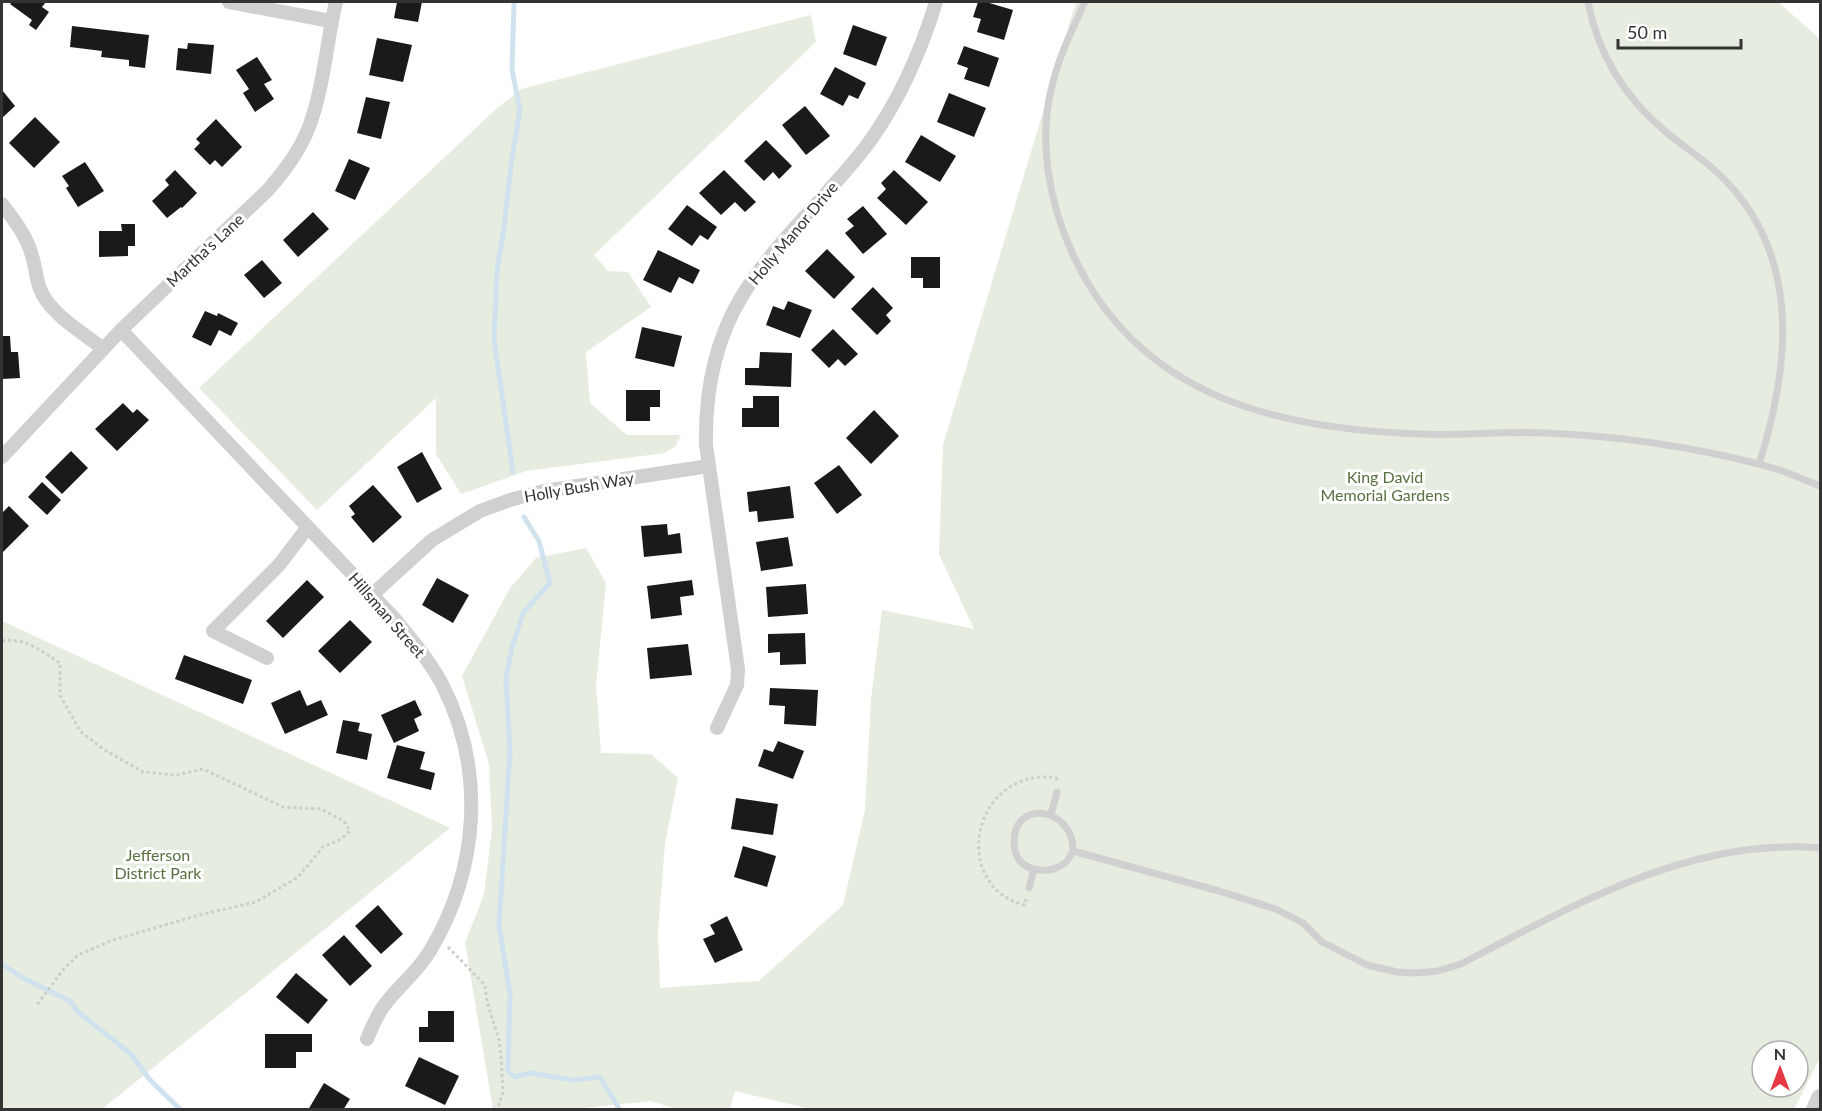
<svg xmlns="http://www.w3.org/2000/svg" width="1822" height="1111" viewBox="0 0 1822 1111" font-family="Lato,sans-serif">
	<style>
		.green { fill: #e6ecdf; fill-rule: evenodd }
		.lines { fill: none; stroke-linecap: round; stroke-linejoin: round }
		.stream { stroke: #cfe2ee; stroke-width: 5 }
		.building { fill: #1a1a1a }
		.path { stroke: #cdcdcd; stroke-width: 3; stroke-dasharray: 3 3; stroke-linecap: butt }
		.service { stroke: #d0d0d0; stroke-width: 7 }
		.minor { stroke: #d0d0d0; stroke-width: 14 }
		.tertiary { stroke: #d0d0d0; stroke-width: 18 }
		.labels { text-anchor: middle; stroke-width: 6; stroke-linejoin: round; paint-order: stroke }
		.street-label { font-size: 16px; fill: #333; stroke: #fff }
		.park-label { font-size: 16px; fill: #56703f; stroke: #fff }
	</style>
	<rect width="100%" height="100%" fill="#fff"/>
	<g class="green">
		<path d="M 1076,2 L 1778,2 L 1820,39 L 1820,1058 L 1794,1109 L 815,1110 L 735,1091 L 730,1109 L 676,1109 L 651,1101 L 573,1109 L 493,1109 L 465,943 L 484,894 L 492,830 L 489,764 L 462,676 L 510,588 L 536,558 L 586,548 L 606,583 L 596,685 L 601,753 L 651,754 L 678,778 L 665,843 L 658,932 L 660,988 L 759,981 L 843,905 L 865,810 L 871,700 L 882,610 L 974,629 L 939,554 L 943,445 ZM 1762,1051 L 1798,1051 L 1798,1087 L 1762,1087 Z"/>
		<path d="M 811,15 L 816,42 L 594,255 L 608,271 L 628,272 L 651,307 L 586,352 L 590,403 L 627,435 L 681,435 L 676,446 L 665,453 L 526,471 L 461,494 L 436,454 L 436,398 L 317,510 L 199,388 L 495,110 L 521,89 Z"/>
		<path d="M 2,621 L 450,828 L 102,1109 L 2,1109 Z"/>
	</g>
	<g class="lines">
		<g class="stream">
			<path d="M 513,472 L 494,339 L 497,271 L 504,228 L 511,165 L 520,110 L 512,70 L 514,2"/>
			<path d="M 524,517 L 539,541 L 550,583 L 523,613 L 512,648 L 506,677 L 510,751 L 499,926 L 510,994 L 508,1071 L 515,1077 L 530,1073 L 573,1080 L 600,1077 L 620,1110"/>
			<path d="M 2,964 L 23,978 L 70,1001 L 77,1011 L 131,1054 L 150,1080 L 181,1110"/>
		</g>
	</g>
	<g class="building">
		<path d="M 12,2 L 46,2 L 42,7 L 49,12 L 36,30 L 29,25 L 32,20 L 10,4 Z"/>
		<path d="M 397,2 L 422,2 L 418,22 L 394,18 Z"/>
		<path d="M 978,2 L 986,2 L 1013,10 L 1004,40 L 977,32 L 981,19 L 973,17 Z"/>
		<path d="M 853,25 L 887,37 L 876,66 L 843,54 Z"/>
		<path d="M 72,26 L 149,35 L 145,68 L 129,66 L 129,60 L 101,57 L 102,51 L 70,47 Z"/>
		<path d="M 377,38 L 412,45 L 403,82 L 369,75 Z"/>
		<path d="M 188,43 L 214,45 L 211,74 L 176,70 L 178,48 L 187,49 Z"/>
		<path d="M 964,46 L 999,58 L 989,87 L 964,79 L 968,68 L 957,64 Z"/>
		<path d="M 257,57 L 272,80 L 264,84 L 274,99 L 255,112 L 243,93 L 249,89 L 236,70 Z"/>
		<path d="M 835,67 L 866,83 L 858,99 L 849,95 L 843,106 L 820,94 Z"/>
		<path d="M 2,90 L 15,106 L 2,118 Z"/>
		<path d="M 949,93 L 986,108 L 974,137 L 937,122 Z"/>
		<path d="M 366,97 L 390,102 L 381,139 L 357,133 Z"/>
		<path d="M 805,106 L 830,136 L 806,155 L 782,125 Z"/>
		<path d="M 35,117 L 60,142 L 34,168 L 9,143 Z"/>
		<path d="M 216,119 L 242,147 L 222,167 L 215,160 L 210,165 L 194,149 L 200,143 L 196,139 Z"/>
		<path d="M 921,135 L 956,156 L 940,182 L 905,162 Z"/>
		<path d="M 766,140 L 792,166 L 779,179 L 773,172 L 764,181 L 744,161 Z"/>
		<path d="M 349,159 L 370,168 L 355,200 L 335,191 Z"/>
		<path d="M 85,162 L 104,191 L 78,207 L 66,188 L 69,186 L 62,176 Z"/>
		<path d="M 175,170 L 197,193 L 182,208 L 181,207 L 167,218 L 152,201 L 169,185 L 165,180 Z"/>
		<path d="M 724,170 L 756,202 L 745,212 L 735,202 L 721,215 L 699,193 Z"/>
		<path d="M 894,170 L 928,202 L 906,225 L 877,198 L 886,189 L 881,183 Z"/>
		<path d="M 687,205 L 717,227 L 708,240 L 700,235 L 692,246 L 668,229 Z"/>
		<path d="M 863,206 L 887,234 L 863,254 L 845,233 L 854,226 L 847,219 Z"/>
		<path d="M 313,212 L 329,229 L 298,257 L 283,240 Z"/>
		<path d="M 121,224 L 135,224 L 135,246 L 128,246 L 128,256 L 99,257 L 99,231 L 122,231 Z"/>
		<path d="M 827,249 L 855,277 L 834,299 L 805,271 Z"/>
		<path d="M 658,250 L 700,270 L 693,284 L 679,277 L 671,293 L 643,280 Z"/>
		<path d="M 911,257 L 940,257 L 940,288 L 923,288 L 923,278 L 911,278 Z"/>
		<path d="M 262,260 L 282,283 L 264,298 L 244,275 Z"/>
		<path d="M 873,287 L 893,308 L 886,315 L 891,321 L 877,335 L 851,309 Z"/>
		<path d="M 788,301 L 812,310 L 800,338 L 766,325 L 773,306 L 784,310 Z"/>
		<path d="M 205,311 L 217,316 L 218,313 L 238,323 L 231,336 L 219,330 L 211,346 L 192,337 Z"/>
		<path d="M 642,327 L 682,336 L 674,367 L 635,358 Z"/>
		<path d="M 833,329 L 858,354 L 845,366 L 838,359 L 829,368 L 811,350 Z"/>
		<path d="M 2,336 L 10,336 L 11,352 L 18,352 L 20,378 L 2,379 Z"/>
		<path d="M 760,352 L 792,353 L 791,387 L 745,385 L 745,368 L 759,368 Z"/>
		<path d="M 626,390 L 660,390 L 660,407 L 650,407 L 650,421 L 626,421 Z"/>
		<path d="M 753,396 L 779,396 L 779,427 L 742,427 L 742,408 L 753,408 Z"/>
		<path d="M 123,403 L 133,413 L 137,409 L 149,420 L 117,451 L 95,429 Z"/>
		<path d="M 874,410 L 899,436 L 871,464 L 846,438 Z"/>
		<path d="M 71,451 L 88,468 L 62,494 L 45,477 Z"/>
		<path d="M 422,452 L 442,489 L 417,503 L 397,467 Z"/>
		<path d="M 839,465 L 862,495 L 837,514 L 814,483 Z"/>
		<path d="M 42,482 L 61,500 L 47,515 L 28,497 Z"/>
		<path d="M 373,485 L 402,517 L 373,543 L 351,517 L 355,514 L 349,506 Z"/>
		<path d="M 790,486 L 794,518 L 758,522 L 757,511 L 749,512 L 747,492 Z"/>
		<path d="M 9,506 L 29,526 L 2,553 L 2,513 Z"/>
		<path d="M 667,524 L 668,535 L 680,533 L 682,553 L 644,557 L 641,526 Z"/>
		<path d="M 788,537 L 793,566 L 761,571 L 756,542 Z"/>
		<path d="M 437,578 L 469,595 L 453,623 L 422,605 Z"/>
		<path d="M 307,580 L 324,597 L 283,638 L 266,621 Z"/>
		<path d="M 692,580 L 694,595 L 680,597 L 682,615 L 651,619 L 647,586 Z"/>
		<path d="M 806,584 L 808,614 L 768,617 L 766,587 Z"/>
		<path d="M 350,620 L 372,642 L 340,673 L 318,651 Z"/>
		<path d="M 805,633 L 806,664 L 780,665 L 780,652 L 768,653 L 768,634 Z"/>
		<path d="M 688,644 L 692,675 L 650,679 L 647,648 Z"/>
		<path d="M 184,655 L 252,680 L 243,704 L 175,679 Z"/>
		<path d="M 770,688 L 818,690 L 816,726 L 784,724 L 785,706 L 769,705 Z"/>
		<path d="M 300,690 L 307,706 L 321,700 L 328,715 L 285,734 L 271,703 Z"/>
		<path d="M 415,700 L 422,715 L 414,719 L 419,731 L 394,743 L 381,715 Z"/>
		<path d="M 343,720 L 360,723 L 358,731 L 372,734 L 367,760 L 336,753 Z"/>
		<path d="M 778,741 L 804,751 L 793,779 L 758,766 L 764,749 L 773,752 Z"/>
		<path d="M 397,745 L 425,752 L 420,769 L 435,773 L 431,790 L 387,778 Z"/>
		<path d="M 736,798 L 778,804 L 773,835 L 731,829 Z"/>
		<path d="M 743,846 L 776,856 L 767,887 L 734,877 Z"/>
		<path d="M 378,905 L 403,934 L 381,954 L 355,926 Z"/>
		<path d="M 727,916 L 743,950 L 715,963 L 703,939 L 715,934 L 710,925 Z"/>
		<path d="M 344,935 L 372,966 L 350,986 L 322,955 Z"/>
		<path d="M 296,973 L 328,1000 L 308,1024 L 276,997 Z"/>
		<path d="M 428,1011 L 454,1011 L 454,1042 L 419,1042 L 419,1027 L 428,1027 Z"/>
		<path d="M 265,1034 L 312,1034 L 312,1052 L 296,1052 L 296,1068 L 265,1068 Z"/>
		<path d="M 419,1057 L 459,1076 L 445,1105 L 405,1086 Z"/>
		<path d="M 324,1083 L 350,1099 L 343,1110 L 308,1110 Z"/>
	</g>
	<g class="lines">
		<g class="path">
			<path d="M 2,641 C 24,637 42,651 60,663 L 60,695 L 80,731 L 103,749 L 143,772 L 177,775 L 203,769 L 283,807 L 321,809 L 344,821 L 350,831 L 341,839 L 323,847 L 298,877 L 256,902 L 203,914 L 113,940 L 78,955 L 63,970 L 36,1006"/>
			<path d="M 1026,899 L 1025,905 C 956,889 967,785 1039,777 C 1047,777 1055,776 1060,781"/>
			<path d="M 448,947 L 485,985 L 487,1001 L 499,1040 L 501,1056 L 503,1092 L 497,1110"/>
		</g>
		<g class="service">
			<path d="M 1085,2 C 1073,28 1060,54 1053,82 C 1037,139 1049,204 1074,257 C 1141,398 1276,428 1418,434 C 1461,436 1504,431 1546,433 C 1620,436 1688,446 1759,464 C 1790,367 1802,256 1722,177 C 1705,160 1684,147 1666,132 C 1625,98 1598,54 1588,2"/>
			<path d="M 1759,464 L 1783,471 L 1820,486"/>
			<path d="M 1051,814 L 1057,792"/>
			<path d="M 1073,851 C 1071,855 1068,860 1065,863 C 1053,873 1029,873 1019,860 C 1016,856 1014,848 1014,843 C 1013,798 1074,807 1073,851 L 1219,891 L 1276,909 L 1303,923 L 1322,942 L 1367,965 L 1397,972 L 1416,973 L 1438,971 L 1461,964 C 1572,906 1690,837 1820,848"/>
			<path d="M 1029,888 L 1034,869"/>
		</g>
		<g class="minor">
			<path d="M 229,2 L 331,21"/>
			<path d="M 2,204 C 14,220 27,236 32,256 C 37,271 36,287 46,300 C 60,320 85,334 103,349"/>
			<path d="M 121,330 L 394,618 C 411,639 429,660 442,684 C 486,770 479,869 430,951 C 418,971 400,985 386,1003 C 377,1014 372,1027 367,1039"/>
			<path d="M 2,457 L 121,330 L 268,190 C 287,168 305,144 313,115 C 325,78 327,39 336,2"/>
			<path d="M 372,595 L 432,540 L 480,511 L 510,500 L 544,491 L 709,466"/>
			<path d="M 267,658 L 213,631 L 279,565 L 308,527"/>
			<path d="M 717,728 L 737,685 L 738,669 L 706,445 C 705,392 714,342 742,296 C 764,259 800,223 829,190 C 843,174 857,159 870,141 C 900,99 921,51 936,2"/>
		</g>
		<path class="tertiary" d="M 1815,1110 L 1820,1098"/>
	</g>
	<g class="labels">
		<g class="street-label">
			<text transform="translate(793 233) rotate(-50)" y="6">Holly Manor Drive</text>
			<text transform="translate(205 250) rotate(-43)" y="6">Martha's Lane</text>
			<text transform="translate(579 487) rotate(-10)" y="6">Holly Bush Way</text>
			<text transform="translate(387 615) rotate(49)" y="6">Hillsman Street</text>
		</g>
		<g class="park-label">
			<text x="1385" y="483">King David<tspan x="1385" dy="18">Memorial Gardens</tspan></text>
			<text x="158" y="861">Jefferson<tspan x="158" dy="18">District Park</tspan></text>
		</g>
	</g>
	<rect width="1822" height="1111" fill="none" stroke="#333333" stroke-width="6"/>
	<g transform="translate(1780 1069)"><circle r="28" fill="#ffffff" stroke="#adadad" stroke-width="1.5"/>
	<path d="M0-4.5L10 22L0 15L-10 22Z" fill="#e63946"/>
	<text y="-9" font-size="16" font-weight="bold" text-anchor="middle" fill="#333333">N</text>
	</g>
	<path d="M1618 39v9h123v-9" fill="none" stroke="#333333" stroke-width="3"/>
	<text x="1627" y="39" font-size="18" fill="#333333" stroke="#ffffff" stroke-width="4.5" paint-order="stroke">50 m</text>
</svg>
